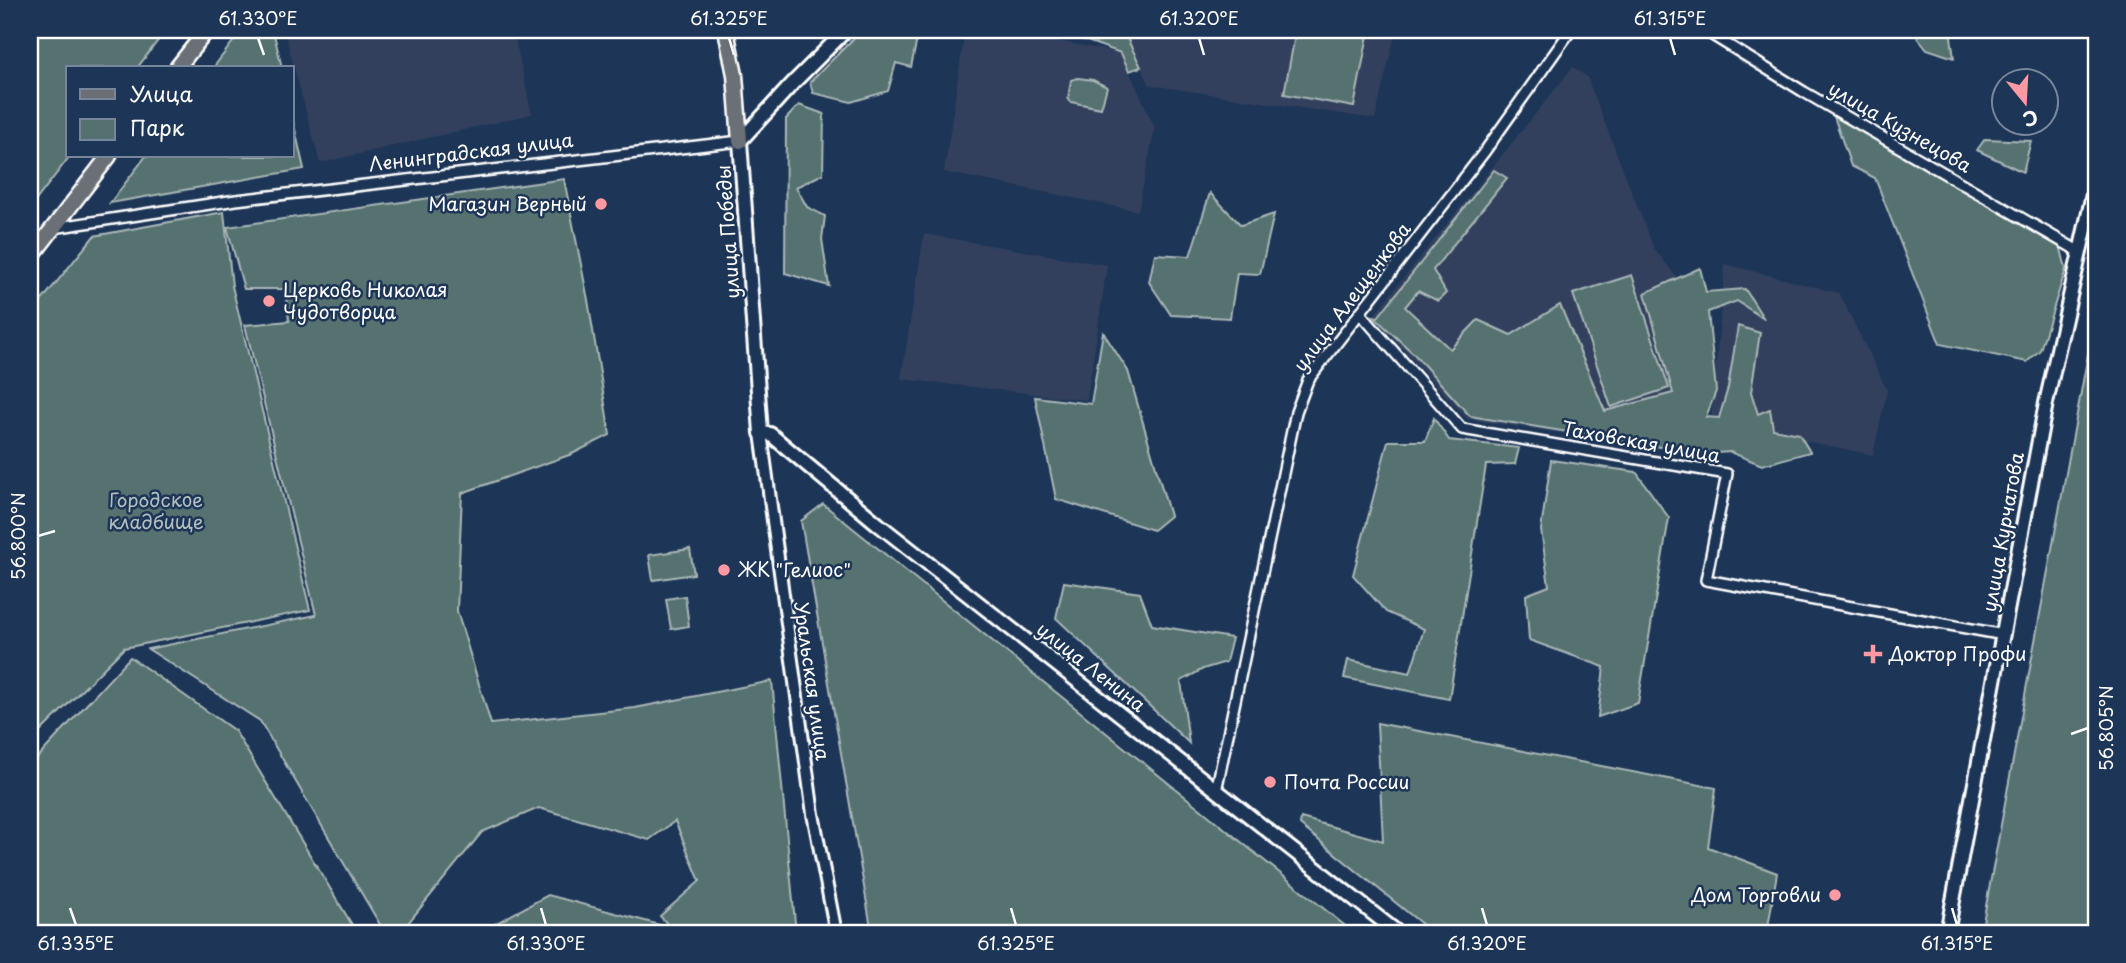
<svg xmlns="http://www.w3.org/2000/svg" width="2126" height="963" viewBox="0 0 2126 963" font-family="'Playpen Sans',sans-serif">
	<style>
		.built { fill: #31415d }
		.green { fill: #54716f; stroke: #aab8b7; stroke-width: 2 }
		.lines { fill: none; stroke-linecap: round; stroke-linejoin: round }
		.minor-casing { stroke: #fff; stroke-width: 14 }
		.tertiary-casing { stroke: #fff; stroke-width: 16 }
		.secondary-casing { stroke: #fff; stroke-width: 18 }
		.primary-casing { stroke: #fff; stroke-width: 19 }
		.minor { stroke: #1d3557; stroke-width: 9 }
		.tertiary { stroke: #1d3557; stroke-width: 10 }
		.secondary { stroke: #1d3557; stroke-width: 12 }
		.primary { stroke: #6b6f75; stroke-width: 14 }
		.ticks { fill: none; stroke: #fff; stroke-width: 2.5 }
		.poi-dot { fill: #ff9aa2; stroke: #1d3557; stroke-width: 2.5 }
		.labels { text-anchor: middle; stroke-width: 5; stroke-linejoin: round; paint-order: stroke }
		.street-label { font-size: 19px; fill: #fff; stroke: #1d3557 }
		.poi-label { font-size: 19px; fill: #fff; stroke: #1d3557; text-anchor: start }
		.park-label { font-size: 19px; fill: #b2bfbe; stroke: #1d3557 }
		.neatline { fill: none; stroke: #fff; stroke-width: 2.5 }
		.ticks-label { font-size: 18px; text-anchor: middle; fill: #fff }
	</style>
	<rect width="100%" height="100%" fill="#1d3557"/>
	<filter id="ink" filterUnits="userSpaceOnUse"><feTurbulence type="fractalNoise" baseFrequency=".0143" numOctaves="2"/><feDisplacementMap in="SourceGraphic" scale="14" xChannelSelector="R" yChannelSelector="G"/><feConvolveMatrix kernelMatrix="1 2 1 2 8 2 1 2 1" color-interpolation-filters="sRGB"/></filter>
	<g filter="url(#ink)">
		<g class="built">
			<path d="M 284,30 L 513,30 L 532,114 L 320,163 Z"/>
			<path d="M 965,30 L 999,30 L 1121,53 L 1155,128 L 1138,211 L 944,172 Z"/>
			<path d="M 1123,30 L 1396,30 L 1375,119 L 1150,85 Z"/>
			<path d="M 1573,67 L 1587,77 L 1654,249 L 1684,286 L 1684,452 L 1467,419 L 1373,316 Z"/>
			<path d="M 924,234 L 1107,265 L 1087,400 L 901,379 Z"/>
			<path d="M 1725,264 L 1839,293 L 1887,390 L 1873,455 L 1711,421 Z"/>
		</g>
		<g class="green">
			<path d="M 30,30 L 166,30 L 137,68 L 68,68 L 70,156 L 30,208 Z"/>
			<path d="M 242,30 L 273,30 L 282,68 L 213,68 Z"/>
			<path d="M 862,30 L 919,30 L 911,67 L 896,63 L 888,91 L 851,102 L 813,93 L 810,82 Z"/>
			<path d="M 1056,30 L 1123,30 L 1141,67 L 1129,71 L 1121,53 Z"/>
			<path d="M 1296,30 L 1369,30 L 1354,107 L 1284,94 Z"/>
			<path d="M 1912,30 L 1950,30 L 1954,58 L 1927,49 Z"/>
			<path d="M 1078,78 L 1093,80 L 1107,87 L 1101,108 L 1071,102 L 1068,99 L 1071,80 Z"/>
			<path d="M 1828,99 L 2058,237 L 2066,269 L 2040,350 L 2027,362 L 1940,344 L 1875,178 L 1851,166 Z"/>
			<path d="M 799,105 L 824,114 L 823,174 L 796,187 L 807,207 L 825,216 L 822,239 L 829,286 L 785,273 L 786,119 Z"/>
			<path d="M 292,116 L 304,169 L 110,203 L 146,156 L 292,156 Z"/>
			<path d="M 1985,139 L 2031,141 L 2023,172 L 1977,150 Z"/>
			<path d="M 1494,170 L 1507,178 L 1433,270 L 1446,293 L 1438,301 L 1418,291 L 1405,307 L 1450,349 L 1478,320 L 1511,335 L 1560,305 L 1605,411 L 1673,393 L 1645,293 L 1700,268 L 1706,292 L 1745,289 L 1764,319 L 1737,301 L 1708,312 L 1716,391 L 1706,417 L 1719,418 L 1728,388 L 1738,326 L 1760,333 L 1751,392 L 1758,414 L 1770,409 L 1773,429 L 1799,434 L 1810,452 L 1762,465 L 1730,452 L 1703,454 L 1470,416 L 1414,354 L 1373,316 L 1378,317 Z"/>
			<path d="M 564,179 L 588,300 L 610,435 L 572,454 L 462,493 L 457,611 L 491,724 L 635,708 L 772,681 L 796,933 L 478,933 L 548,895 L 671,928 L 660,916 L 700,881 L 675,821 L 649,840 L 539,808 L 482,832 L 400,933 L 385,933 L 260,721 L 148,649 L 316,615 L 245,325 L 289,321 L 285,289 L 244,289 L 227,227 Z"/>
			<path d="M 1210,193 L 1241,225 L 1274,214 L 1260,274 L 1237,273 L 1230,318 L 1171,315 L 1149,282 L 1155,254 L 1190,256 Z"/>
			<path d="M 224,212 L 232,286 L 310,610 L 124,648 L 30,742 L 30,315 L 94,236 Z"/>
			<path d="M 1632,275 L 1669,388 L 1611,407 L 1573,294 Z"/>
			<path d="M 2096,311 L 2096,933 L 1981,933 Z"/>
			<path d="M 1103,332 L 1128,371 L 1170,516 L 1153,530 L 1056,499 L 1035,397 L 1091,404 Z"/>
			<path d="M 1434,418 L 1449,440 L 1519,448 L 1515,464 L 1486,465 L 1449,699 L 1344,678 L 1348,660 L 1410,673 L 1424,629 L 1386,612 L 1353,575 L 1388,441 L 1425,441 Z"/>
			<path d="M 1551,460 L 1636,472 L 1669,518 L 1638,703 L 1598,717 L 1604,667 L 1529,640 L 1526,595 L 1549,586 L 1541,530 Z"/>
			<path d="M 823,504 L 1354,933 L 872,933 L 801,521 Z"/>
			<path d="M 690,549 L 694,574 L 653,580 L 649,555 Z"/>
			<path d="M 1064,582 L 1140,593 L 1152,625 L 1232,638 L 1226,662 L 1203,669 L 1181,681 L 1189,743 L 1056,618 Z"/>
			<path d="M 685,596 L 689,626 L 671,629 L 666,599 Z"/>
			<path d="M 130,657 L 235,731 L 357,933 L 30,933 L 30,766 Z"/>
			<path d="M 1377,723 L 1716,788 L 1708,847 L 1777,873 L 1767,933 L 1433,933 L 1300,825 L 1301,818 L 1383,841 Z"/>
		</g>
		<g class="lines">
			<g class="minor-casing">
				<g id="minor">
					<path d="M 1704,30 L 1804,92 L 2080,252"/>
					<path d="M 53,228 L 236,200 L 740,141"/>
					<path d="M 1360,313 L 1462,429 L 1727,474 L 1706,580 L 2004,635"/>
					<path d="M 1216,791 L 1296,412 L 1308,380 L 1485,151 L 1571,30"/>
				</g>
			</g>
			<g class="tertiary-casing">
				<path id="tertiary" d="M 761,433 L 813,814 L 836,933"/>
			</g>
			<g class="secondary-casing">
				<g id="secondary">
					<path d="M 846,30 L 794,82 L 740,141 L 761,433 L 770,434 L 878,524 L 1398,933"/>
					<path d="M 1947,933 L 2046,403 L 2096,181"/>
				</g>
			</g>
			<g class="primary-casing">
				<g id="primary">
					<path d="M 726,30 L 735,75 L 740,141"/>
					<path d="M 177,68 L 207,30"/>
					<path d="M 30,258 L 109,156"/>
				</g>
			</g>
			<use href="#minor" class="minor"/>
			<use href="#tertiary" class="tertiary"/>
			<use href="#secondary" class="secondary"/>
			<use href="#primary" class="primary"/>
		</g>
	</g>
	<path class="ticks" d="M 258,38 L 264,55M 729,38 L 734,55M 1199,38 L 1204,55M 1670,38 L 1675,55M 38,536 L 55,531M 2071,734 L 2088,728M 70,908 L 76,925M 541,908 L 546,925M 1011,908 L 1016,925M 1482,908 L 1487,925M 1952,908 L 1957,925"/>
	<g class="poi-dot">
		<circle cx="601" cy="204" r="7"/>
		<circle cx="269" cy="301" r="7"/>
		<circle cx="724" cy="570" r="7"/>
		<path d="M1869.5 643.5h7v7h7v7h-7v7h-7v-7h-7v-7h7z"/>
		<circle cx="1270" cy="782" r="7"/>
		<circle cx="1835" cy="895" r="7"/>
	</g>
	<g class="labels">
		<g class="street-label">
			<text transform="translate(1900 127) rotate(30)" y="7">улица Кузнецова</text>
			<text transform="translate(471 152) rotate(-7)" y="7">Ленинградская улица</text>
			<text transform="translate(728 232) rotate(-94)" y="7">улица Победы</text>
			<text transform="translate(1352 297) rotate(-53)" y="7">улица Алещенкова</text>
			<text transform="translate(1641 442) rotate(10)" y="7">Таховская улица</text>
			<text transform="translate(2003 532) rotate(-80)" y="7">улица Курчатова</text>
			<text transform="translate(1091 667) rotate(38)" y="7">улица Ленина</text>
			<text transform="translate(812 681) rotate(82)" y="7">Уральская улица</text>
		</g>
		<g class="poi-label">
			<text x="587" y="211" text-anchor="end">Магазин Верный</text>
			<text x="283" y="297">Церковь Николая<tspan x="283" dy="22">Чудотворца</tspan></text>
			<text x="738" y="577">ЖК "Гелиос"</text>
			<text x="1889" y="661">Доктор Профи</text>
			<text x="1284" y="789">Почта России</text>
			<text x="1821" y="902" text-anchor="end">Дом Торговли</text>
		</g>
		<g class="park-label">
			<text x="156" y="507">Городское<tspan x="156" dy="22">кладбище</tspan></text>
		</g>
	</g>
	<rect width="2126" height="963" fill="none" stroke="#1d3557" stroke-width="77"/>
	<rect x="66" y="66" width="228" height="91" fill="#1d3557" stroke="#77869a" stroke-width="2"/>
	<rect x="80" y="89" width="35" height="10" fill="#6b6f75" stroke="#77869a" stroke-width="2"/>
	<text x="130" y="102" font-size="21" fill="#ffffff">Улица</text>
	<rect x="80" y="119" width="35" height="21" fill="#54716f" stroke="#77869a" stroke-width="2"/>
	<text x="130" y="136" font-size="21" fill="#ffffff">Парк</text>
	<g transform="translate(2025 102) rotate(162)"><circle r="33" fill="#1d3557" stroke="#77869a" stroke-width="2"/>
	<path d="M0-5L12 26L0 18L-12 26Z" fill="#ff9aa2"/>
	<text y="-10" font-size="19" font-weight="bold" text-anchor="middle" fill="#ffffff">С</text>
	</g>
	<rect x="38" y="38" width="2050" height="887" class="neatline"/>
	<g class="ticks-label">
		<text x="258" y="25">61.330°E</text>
		<text x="729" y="25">61.325°E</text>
		<text x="1199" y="25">61.320°E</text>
		<text x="1670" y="25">61.315°E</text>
		<text transform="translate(19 536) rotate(-90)" y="6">56.800°N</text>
		<text transform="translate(2107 728) rotate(-90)" y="6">56.805°N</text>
		<text x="76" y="950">61.335°E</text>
		<text x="546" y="950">61.330°E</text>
		<text x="1016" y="950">61.325°E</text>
		<text x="1487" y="950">61.320°E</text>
		<text x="1957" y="950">61.315°E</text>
	</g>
</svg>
